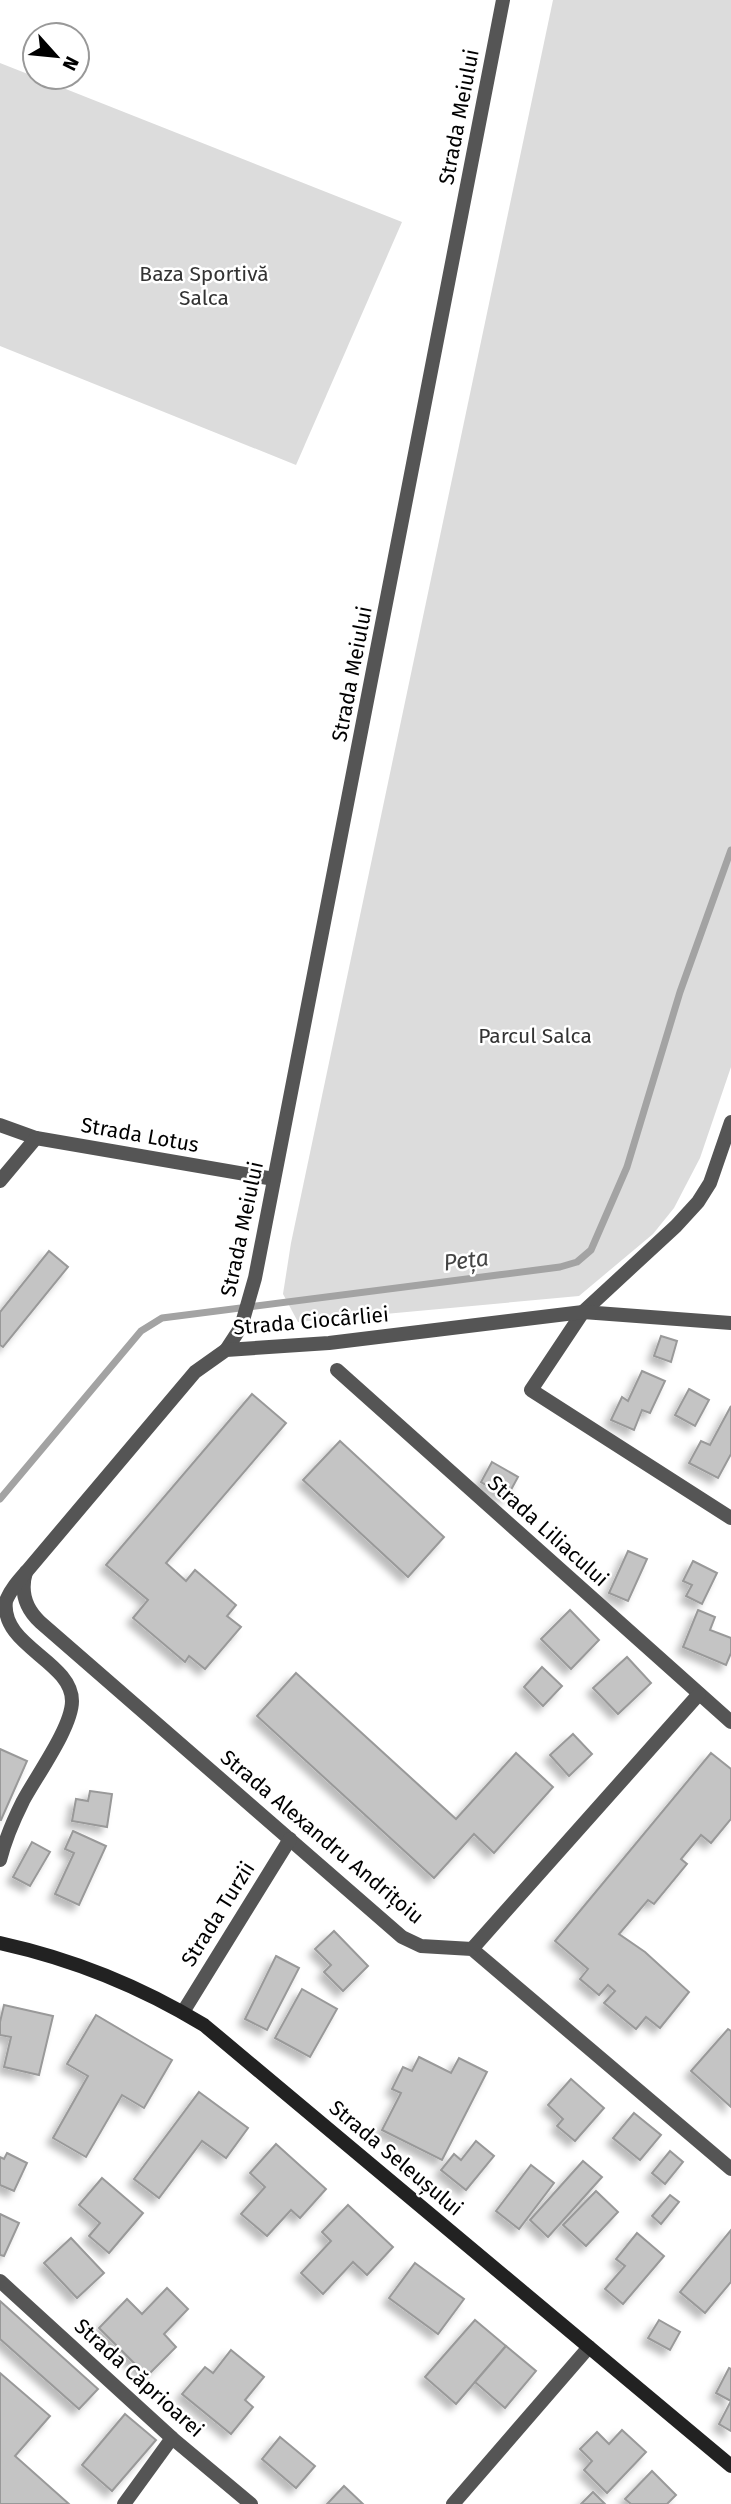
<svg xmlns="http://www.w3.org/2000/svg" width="731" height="2504" viewBox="0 0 731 2504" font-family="'Fira Sans',sans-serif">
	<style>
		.green { fill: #dcdcdc }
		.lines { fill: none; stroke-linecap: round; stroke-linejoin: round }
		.stream { stroke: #a3a3a3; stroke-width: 7 }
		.building { fill: #c4c4c4; stroke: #999; stroke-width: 2; filter: url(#shadow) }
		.minor { stroke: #555; stroke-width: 14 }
		.secondary { stroke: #222; stroke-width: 14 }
		.labels { text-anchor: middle; stroke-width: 5; stroke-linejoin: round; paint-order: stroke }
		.street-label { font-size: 21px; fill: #000; stroke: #fff }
		.park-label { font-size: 21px; fill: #333; stroke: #fff }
		.water-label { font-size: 23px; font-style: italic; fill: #444; stroke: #fff }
	</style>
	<defs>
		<filter id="shadow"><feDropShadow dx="-6" dy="6" stdDeviation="3.5" flood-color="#0004"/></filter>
	</defs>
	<rect width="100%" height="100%" fill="#fff"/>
	<g class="green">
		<path d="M 553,0 L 731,0 L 731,1067 L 700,1158 L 674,1208 L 653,1234 L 579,1296 L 298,1322 L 283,1294 L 291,1243 Z"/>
		<path d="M 0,63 L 402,222 L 296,465 L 0,346 Z"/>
	</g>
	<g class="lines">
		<path class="stream" d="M 0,1499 L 141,1331 L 162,1318 L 560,1267 L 577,1262 L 591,1250 L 627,1167 L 680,992 L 731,850"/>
	</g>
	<g class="building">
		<path d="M 49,1251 L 68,1267 L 3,1347 L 0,1345 L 0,1312 Z"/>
		<path d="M 661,1336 L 677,1341 L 671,1362 L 654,1356 Z"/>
		<path d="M 642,1371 L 665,1381 L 650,1413 L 642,1410 L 634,1430 L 611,1420 L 622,1397 L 628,1401 Z"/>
		<path d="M 689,1389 L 709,1400 L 695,1426 L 675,1415 Z"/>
		<path d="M 252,1394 L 286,1423 L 166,1563 L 186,1581 L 195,1570 L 236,1605 L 227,1616 L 241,1627 L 205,1669 L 189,1656 L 185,1662 L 133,1618 L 148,1600 L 106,1565 Z"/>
		<path d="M 731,1406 L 731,1454 L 718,1478 L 689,1463 L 701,1441 L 710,1445 Z"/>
		<path d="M 340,1441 L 444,1537 L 408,1577 L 303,1480 Z"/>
		<path d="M 492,1462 L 518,1477 L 507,1497 L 481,1482 Z"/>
		<path d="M 628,1551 L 647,1559 L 628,1601 L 609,1593 Z"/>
		<path d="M 693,1561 L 717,1573 L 702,1604 L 686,1596 L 692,1585 L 683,1581 Z"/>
		<path d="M 570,1610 L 599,1640 L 571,1669 L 541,1639 Z"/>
		<path d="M 698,1610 L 715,1617 L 710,1630 L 731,1638 L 731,1653 L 726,1665 L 683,1647 Z"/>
		<path d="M 627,1657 L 651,1683 L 618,1714 L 593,1688 Z"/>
		<path d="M 542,1667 L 562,1686 L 543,1706 L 524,1687 Z"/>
		<path d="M 296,1673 L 456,1819 L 516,1753 L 553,1787 L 494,1853 L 474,1834 L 434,1878 L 257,1716 Z"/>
		<path d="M 573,1734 L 592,1754 L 569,1776 L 550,1755 Z"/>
		<path d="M 0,1749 L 27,1761 L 1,1820 L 0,1820 Z"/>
		<path d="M 711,1753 L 731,1769 L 731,1819 L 711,1843 L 701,1835 L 681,1859 L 687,1864 L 654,1904 L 648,1900 L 619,1934 L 645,1952 L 689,1992 L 660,2028 L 646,2017 L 636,2029 L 604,2003 L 615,1991 L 608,1985 L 599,1995 L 580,1979 L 588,1969 L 555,1941 Z"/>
		<path d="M 90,1791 L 112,1794 L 107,1827 L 72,1821 L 76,1799 L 88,1801 Z"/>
		<path d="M 73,1831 L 106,1846 L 79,1905 L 55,1894 L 74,1853 L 65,1849 Z"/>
		<path d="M 32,1842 L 50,1852 L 30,1886 L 13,1877 Z"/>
		<path d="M 334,1931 L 368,1966 L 343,1991 L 324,1972 L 331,1965 L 315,1949 Z"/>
		<path d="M 276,1956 L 299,1968 L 267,2030 L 245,2019 Z"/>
		<path d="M 302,1989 L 337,2009 L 310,2057 L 275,2038 Z"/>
		<path d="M 4,2005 L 53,2016 L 39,2075 L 4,2067 L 11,2037 L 0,2035 L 0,2022 Z"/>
		<path d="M 96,2015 L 172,2060 L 144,2108 L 122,2095 L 86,2157 L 53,2138 L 88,2076 L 67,2064 Z"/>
		<path d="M 728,2029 L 731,2031 L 731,2107 L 691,2071 Z"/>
		<path d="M 419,2057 L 451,2073 L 459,2058 L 487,2072 L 442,2160 L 382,2130 L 401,2093 L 392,2089 L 403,2067 L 412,2071 Z"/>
		<path d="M 571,2079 L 604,2108 L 575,2141 L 557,2126 L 563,2119 L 548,2105 Z"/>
		<path d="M 199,2092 L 248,2128 L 226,2158 L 202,2141 L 159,2198 L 134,2179 Z"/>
		<path d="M 634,2113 L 661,2135 L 640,2160 L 613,2138 Z"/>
		<path d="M 476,2141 L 494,2156 L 466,2190 L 441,2170 L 454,2154 L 461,2160 Z"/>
		<path d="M 276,2144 L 326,2189 L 300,2218 L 291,2210 L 267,2236 L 241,2214 L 265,2187 L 250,2173 Z"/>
		<path d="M 670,2151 L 683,2162 L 665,2184 L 652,2173 Z"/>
		<path d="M 7,2153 L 27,2163 L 14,2191 L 0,2185 L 0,2157 L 4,2159 Z"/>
		<path d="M 583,2161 L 602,2177 L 548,2237 L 530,2220 Z"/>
		<path d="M 531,2165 L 554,2183 L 519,2229 L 496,2211 Z"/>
		<path d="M 102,2178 L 143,2213 L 109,2253 L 89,2236 L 100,2223 L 79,2205 Z"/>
		<path d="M 596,2191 L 618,2212 L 586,2246 L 563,2225 Z"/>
		<path d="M 670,2195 L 679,2202 L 661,2224 L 652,2216 Z"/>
		<path d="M 348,2205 L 393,2247 L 367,2275 L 353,2262 L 323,2294 L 301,2273 L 331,2241 L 322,2232 Z"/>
		<path d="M 0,2214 L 19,2223 L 4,2256 L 0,2255 Z"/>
		<path d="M 731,2230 L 731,2282 L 705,2313 L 680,2292 Z"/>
		<path d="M 637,2233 L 664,2256 L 623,2304 L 605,2289 L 625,2266 L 616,2259 Z"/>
		<path d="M 71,2238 L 104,2273 L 77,2298 L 44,2263 Z"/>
		<path d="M 415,2263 L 464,2299 L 438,2334 L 389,2298 Z"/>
		<path d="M 167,2288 L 188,2309 L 164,2334 L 176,2347 L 147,2376 L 99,2328 L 127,2299 L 142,2314 Z"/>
		<path d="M 0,2301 L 98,2389 L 79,2409 L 0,2339 Z"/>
		<path d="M 475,2320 L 506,2346 L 456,2404 L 425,2377 Z"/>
		<path d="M 659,2320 L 680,2332 L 670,2350 L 648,2338 Z"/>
		<path d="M 506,2346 L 536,2371 L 505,2408 L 475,2382 Z"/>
		<path d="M 231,2350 L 264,2377 L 245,2400 L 253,2407 L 231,2434 L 182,2394 L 205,2367 L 213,2373 Z"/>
		<path d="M 729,2368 L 731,2369 L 731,2431 L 719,2424 L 731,2401 L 716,2393 Z"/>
		<path d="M 0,2373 L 50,2416 L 15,2456 L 69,2504 L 0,2504 Z"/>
		<path d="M 125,2414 L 156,2440 L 112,2491 L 82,2465 Z"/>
		<path d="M 622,2430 L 646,2452 L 607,2493 L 584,2470 L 592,2461 L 580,2449 L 597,2432 L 609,2444 Z"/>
		<path d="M 280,2437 L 315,2466 L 296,2488 L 262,2459 Z"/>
		<path d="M 652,2471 L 676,2495 L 667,2504 L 631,2504 L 625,2499 Z"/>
		<path d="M 344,2486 L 363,2504 L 327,2504 Z"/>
		<path d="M 593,2492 L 605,2504 L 581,2504 Z"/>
	</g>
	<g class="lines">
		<g class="minor">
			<path d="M 731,1122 L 710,1183 L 698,1202 L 676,1226 L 583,1312 L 531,1390 L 731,1518"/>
			<path d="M 0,1125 L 36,1138 L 274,1179"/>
			<path d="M 0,1181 L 36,1138"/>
			<path d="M 226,1350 L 241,1327 L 255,1278 L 503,0"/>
			<path d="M 337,1370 L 731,1722"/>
			<path d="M 26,1572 C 20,1592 25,1608 40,1622 L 402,1937 L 421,1946 L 472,1949 L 731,2169"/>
			<path d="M 0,1860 C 5,1840 14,1819 23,1801 C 37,1775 72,1727 72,1701 C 72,1661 0,1646 6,1601 C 10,1590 19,1580 27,1571 L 195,1372 L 226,1350 L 329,1343 L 583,1312 L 731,1323"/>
			<path d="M 472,1949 L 699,1694"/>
			<path d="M 183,2012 L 290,1839"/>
			<path d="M 0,2281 L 172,2438 L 251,2504"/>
			<path d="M 124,2504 L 172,2438"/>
			<path d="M 453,2504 L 589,2347"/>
		</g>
		<path class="secondary" d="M 0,1943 C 73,1959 140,1986 204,2025 L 731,2466"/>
	</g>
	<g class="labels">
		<g class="street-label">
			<text transform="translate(459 117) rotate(-79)" y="7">Strada Meiului</text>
			<text transform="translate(352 674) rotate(-79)" y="7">Strada Meiului</text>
			<text transform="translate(140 1135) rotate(10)" y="7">Strada Lotus</text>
			<text transform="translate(242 1229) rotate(-78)" y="7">Strada Meiului</text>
			<text transform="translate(311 1321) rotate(-5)" y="7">Strada Ciocârliei</text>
			<text transform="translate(548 1531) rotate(42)" y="7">Strada Liliacului</text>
			<text transform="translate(322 1837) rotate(40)" y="7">Strada Alexandru Andrițoiu</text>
			<text transform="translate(218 1914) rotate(-58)" y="7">Strada Turzii</text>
			<text transform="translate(396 2158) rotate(40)" y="7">Strada Seleușului</text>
			<text transform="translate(139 2378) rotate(42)" y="7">Strada Căprioarei</text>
		</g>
		<g class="park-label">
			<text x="204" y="281">Baza Sportivă<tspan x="204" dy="24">Salca</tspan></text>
			<text x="535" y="1043">Parcul Salca</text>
		</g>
		<g class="water-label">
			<text transform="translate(466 1260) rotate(-7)" y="8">Peța</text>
		</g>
	</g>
	<g transform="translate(56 56) rotate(117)"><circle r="33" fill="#ffffff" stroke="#999999" stroke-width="2"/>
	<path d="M0-5L12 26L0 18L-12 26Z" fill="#000000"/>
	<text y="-10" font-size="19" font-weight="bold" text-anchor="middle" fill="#000000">N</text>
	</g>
</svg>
